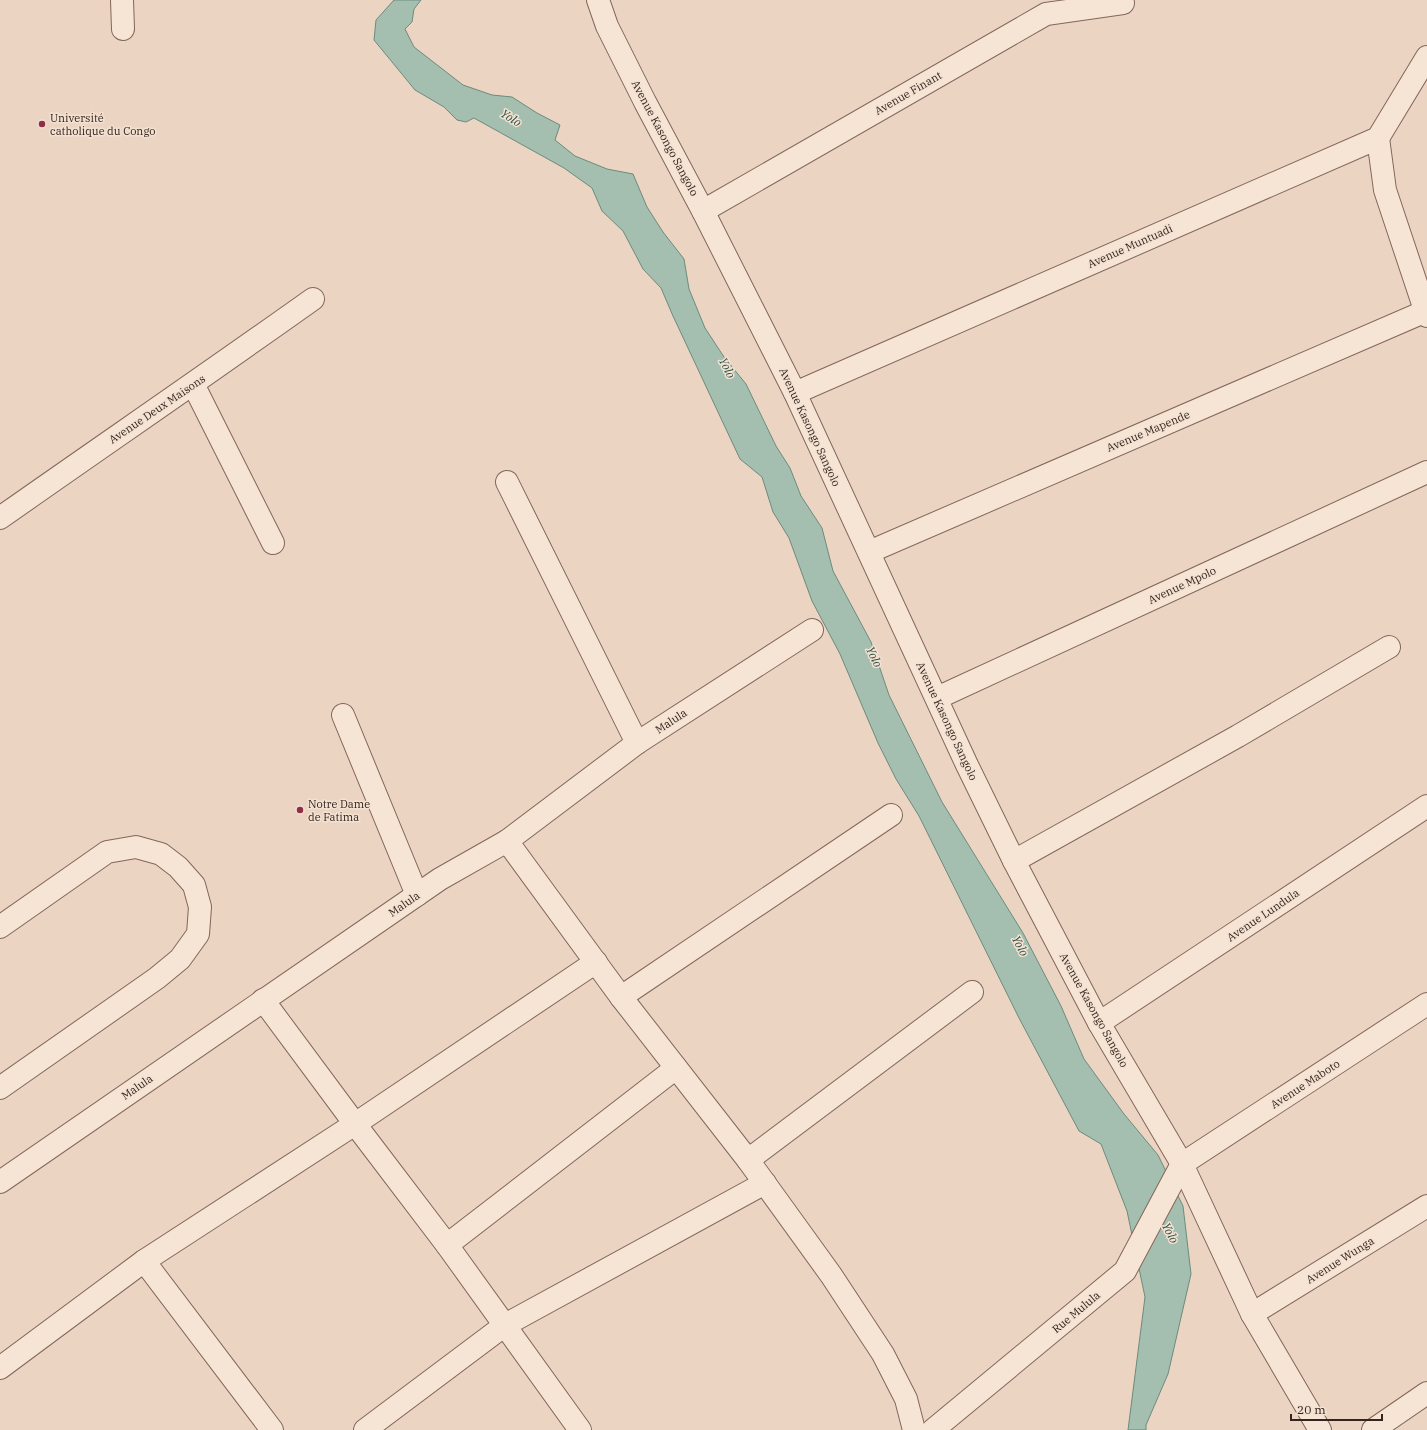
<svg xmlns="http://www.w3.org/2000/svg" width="1427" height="1430" viewBox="0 0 1427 1430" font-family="'IBM Plex Serif',serif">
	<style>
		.water { fill: #a4beb0; stroke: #6c8b7c }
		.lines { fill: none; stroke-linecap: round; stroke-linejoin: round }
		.minor-casing { stroke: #83665a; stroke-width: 24 }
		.minor { stroke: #f6e4d5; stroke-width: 22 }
		.poi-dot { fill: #8f2e46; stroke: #f3e1d1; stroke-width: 1.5 }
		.labels { text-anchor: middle; stroke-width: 3; stroke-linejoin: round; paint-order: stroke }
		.street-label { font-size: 11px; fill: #34231e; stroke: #f3e1d1 }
		.poi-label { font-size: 11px; fill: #34231e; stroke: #f3e1d1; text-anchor: start }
		.water-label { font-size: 12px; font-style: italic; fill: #2e5348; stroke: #f3e1d1 }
	</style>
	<rect width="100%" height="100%" fill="#ebd5c2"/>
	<path class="water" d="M 394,0 L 421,0 L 414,9 L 412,22 L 405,29 L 414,47 L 463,85 L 492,95 L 512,97 L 537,113 L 560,125 L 555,140 L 575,156 L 607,169 L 633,174 L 647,207 L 663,232 L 684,259 L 689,289 L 705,328 L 724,357 L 746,384 L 776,446 L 790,468 L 801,496 L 822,528 L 833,571 L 871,642 L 889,695 L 942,802 L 1023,933 L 1061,1006 L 1084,1059 L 1124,1114 L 1158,1155 L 1183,1206 L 1191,1274 L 1168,1374 L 1146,1425 L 1146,1430 L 1128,1430 L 1145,1297 L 1127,1211 L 1101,1144 L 1079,1131 L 1019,1018 L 919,816 L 896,779 L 878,743 L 840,654 L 812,601 L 789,538 L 773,512 L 762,477 L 740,459 L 673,316 L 661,288 L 643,269 L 623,231 L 602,211 L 592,188 L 564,168 L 474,118 L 466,122 L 457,120 L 444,107 L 415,90 L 374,40 L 376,20 Z"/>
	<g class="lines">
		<g class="minor-casing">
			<g id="minor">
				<path d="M 122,0 L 123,29"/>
				<path d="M 598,0 L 607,26 L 645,102 L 703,211 L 795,393 L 967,765 L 1014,861 L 1099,1023 L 1182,1164 L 1252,1314 L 1320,1430"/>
				<path d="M 1378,138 L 1385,190 L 1427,316"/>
				<path d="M 703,211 L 1046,14 L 1123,3"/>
				<path d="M 193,384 L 273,543"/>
				<path d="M 795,393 L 1378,138 L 1427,57"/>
				<path d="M 507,482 L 637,743"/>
				<path d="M 0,518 C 104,445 209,373 313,299"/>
				<path d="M 869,552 L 1426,311"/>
				<path d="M 937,698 L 1427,472"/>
				<path d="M 343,715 L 417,895"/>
				<path d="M 507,841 L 621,997 L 748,1160 L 831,1275 L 883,1354 L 906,1399 L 914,1430"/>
				<path d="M 1014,861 L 1238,736 L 1389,647"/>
				<path d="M 0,927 L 107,852 L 136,847 L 161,854 L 178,867 L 194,885 L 200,907 L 198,934 L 180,959 L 157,978 L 0,1088"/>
				<path d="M 621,997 L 891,815"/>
				<path d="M 263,1000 L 355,1124 L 447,1245 L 580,1430"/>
				<path d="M 1099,1023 L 1427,806"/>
				<path d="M 748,1160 L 972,992"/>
				<path d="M 0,1182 L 440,879 L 507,841 L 637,743 L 812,630"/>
				<path d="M 447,1245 L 676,1068"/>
				<path d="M 144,1261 L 272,1430"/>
				<path d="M 1252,1314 L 1427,1206"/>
				<path d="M 0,1368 L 144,1261 L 355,1124 L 596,962"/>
				<path d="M 365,1430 L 505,1325 L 765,1183"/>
				<path d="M 933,1430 L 1125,1271 L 1182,1164 L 1427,1004"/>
				<path d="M 1373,1430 L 1427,1393"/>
			</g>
		</g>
		<use href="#minor" class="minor"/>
	</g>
	<g class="poi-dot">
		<circle cx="42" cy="124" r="4"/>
		<circle cx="300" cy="810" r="4"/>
	</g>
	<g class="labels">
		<g class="street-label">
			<text transform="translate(908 93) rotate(-30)" y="4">Avenue Finant</text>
			<text transform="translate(665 138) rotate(62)" y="4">Avenue Kasongo Sangolo</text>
			<text transform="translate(1130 246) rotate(-24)" y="4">Avenue Muntuadi</text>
			<text transform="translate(157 409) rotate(-34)" y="4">Avenue Deux Maisons</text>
			<text transform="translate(810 427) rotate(65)" y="4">Avenue Kasongo Sangolo</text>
			<text transform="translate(1148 431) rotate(-23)" y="4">Avenue Mapende</text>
			<text transform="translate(1182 585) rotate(-25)" y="4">Avenue Mpolo</text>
			<text transform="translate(671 721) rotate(-33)" y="4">Malula</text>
			<text transform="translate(947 721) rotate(65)" y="4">Avenue Kasongo Sangolo</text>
			<text transform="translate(404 904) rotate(-35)" y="4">Malula</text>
			<text transform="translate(1263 915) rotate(-34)" y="4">Avenue Lundula</text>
			<text transform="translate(1094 1010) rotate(61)" y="4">Avenue Kasongo Sangolo</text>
			<text transform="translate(1305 1084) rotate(-33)" y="4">Avenue Maboto</text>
			<text transform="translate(137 1087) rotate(-35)" y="4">Malula</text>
			<text transform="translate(1340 1260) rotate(-32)" y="4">Avenue Wunga</text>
			<text transform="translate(1076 1312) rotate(-40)" y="4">Rue Mulula</text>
		</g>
		<g class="poi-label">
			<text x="50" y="122">Université<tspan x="50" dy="13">catholique du Congo</tspan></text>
			<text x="308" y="808">Notre Dame<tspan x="308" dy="13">de Fatima</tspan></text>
		</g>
		<g class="water-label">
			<text transform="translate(511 118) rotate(32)" y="4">Yolo</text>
			<text transform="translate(727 368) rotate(63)" y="4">Yolo</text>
			<text transform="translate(874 657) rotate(64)" y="4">Yolo</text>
			<text transform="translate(1020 946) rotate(62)" y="4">Yolo</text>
			<text transform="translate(1170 1233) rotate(62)" y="4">Yolo</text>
		</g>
	</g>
	<path d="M1291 1414v6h91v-6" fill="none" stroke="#34231e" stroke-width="2"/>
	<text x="1297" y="1414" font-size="12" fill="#34231e" stroke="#f3e1d1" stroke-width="3" paint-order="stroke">20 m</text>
</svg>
